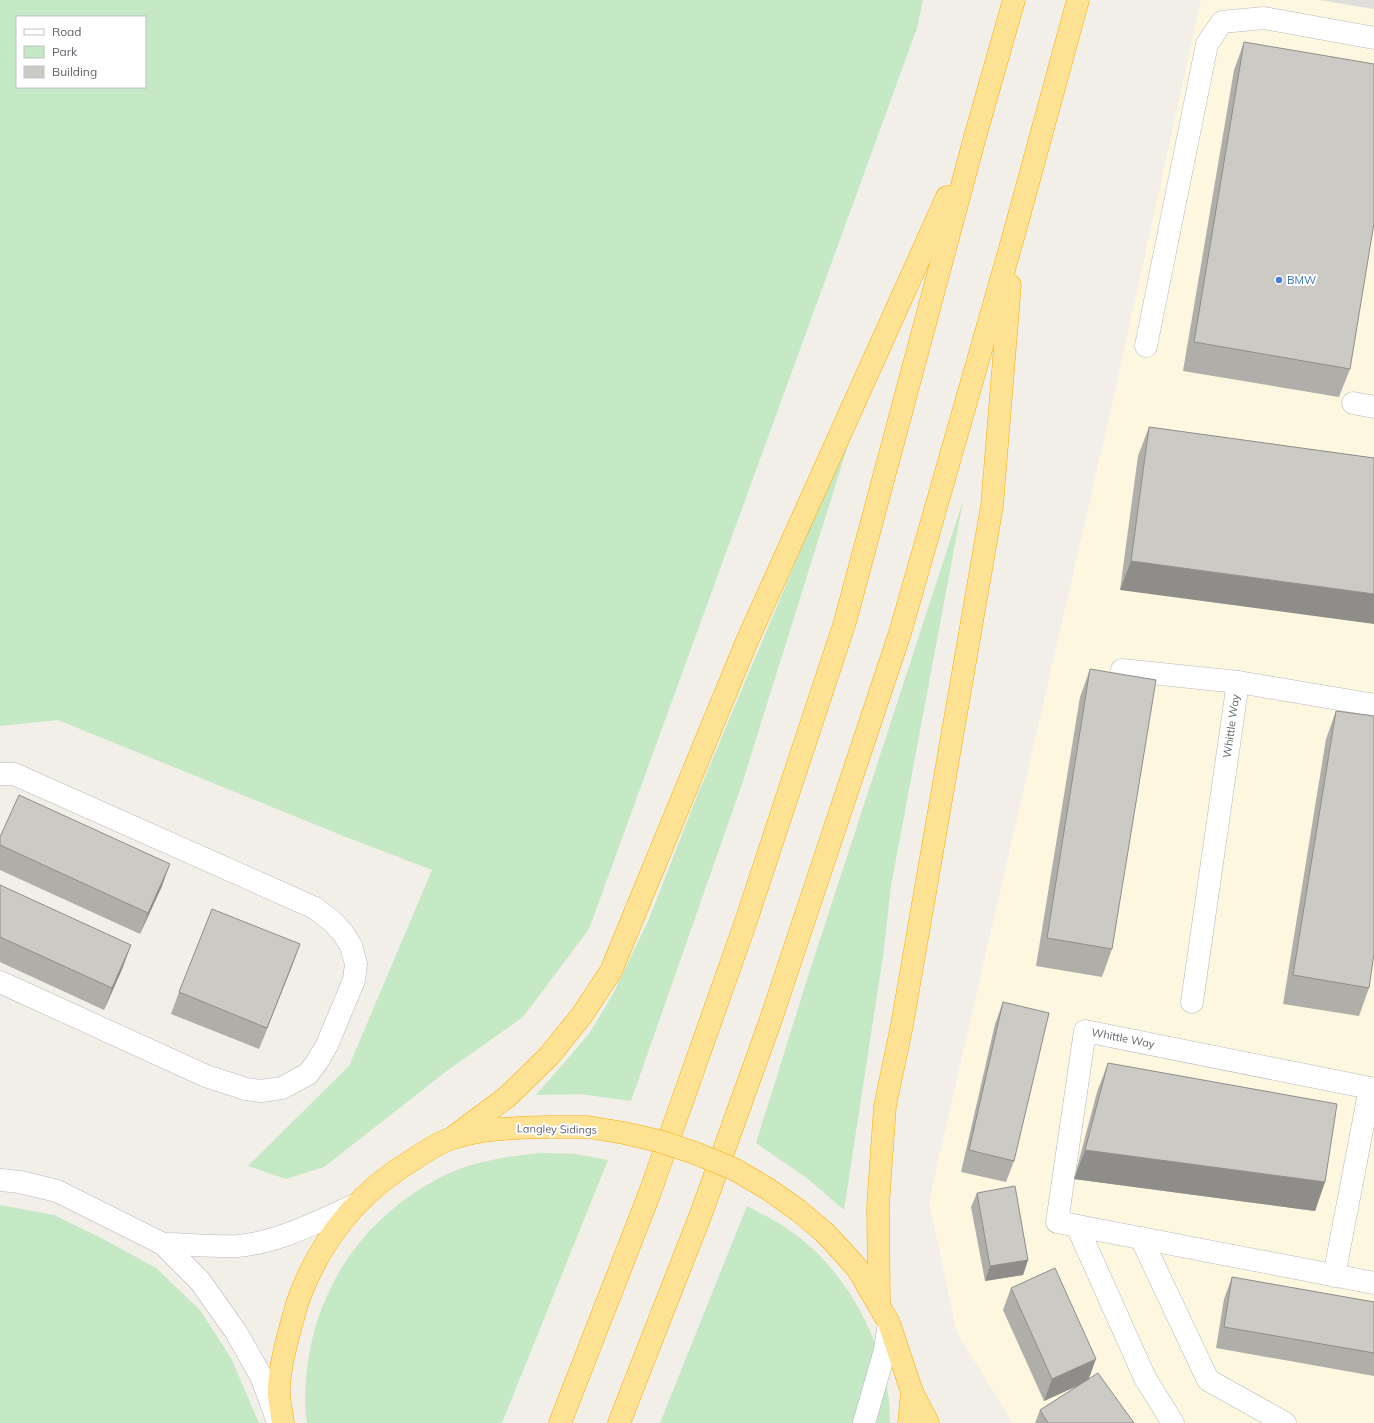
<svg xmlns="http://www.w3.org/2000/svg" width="1374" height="1423" viewBox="0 0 1374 1423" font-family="Mulish,sans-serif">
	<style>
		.commercial { fill: #fef7e0 }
		.industrial { fill: #e0deda }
		.green { fill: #c5e8c5; fill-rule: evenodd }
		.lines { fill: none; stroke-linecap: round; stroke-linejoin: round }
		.minor-casing { stroke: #b5b8bc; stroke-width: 23 }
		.highway-casing { stroke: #f9ab00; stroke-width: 23 }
		.minor { stroke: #fff; stroke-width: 22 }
		.highway { stroke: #fde293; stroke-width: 22 }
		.highway-bridge-casing { stroke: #f9ab00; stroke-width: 23; stroke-linecap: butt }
		.highway-bridge { stroke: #fde293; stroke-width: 22 }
		.wall { fill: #afaea9 }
		.shaded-wall { fill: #8f8d8a }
		.building { fill: #cccac5; stroke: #8f8d8a }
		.shop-dot { fill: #3f7fe0; stroke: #fff; stroke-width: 1.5 }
		.labels { text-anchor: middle; stroke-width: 4; stroke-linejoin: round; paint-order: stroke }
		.shop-label { font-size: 11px; fill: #366cbe; stroke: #fff; text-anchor: start }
		.street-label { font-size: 11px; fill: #5f6368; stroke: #fff }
	</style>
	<rect width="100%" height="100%" fill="#f1efe8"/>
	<path class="commercial" d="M 1201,0 L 1319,0 L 1374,9 L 1374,1423 L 1013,1423 L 957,1333 L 929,1201 L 1114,396 Z"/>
	<path class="industrial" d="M 1319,0 L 1374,0 L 1374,9 Z"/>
	<g class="green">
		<path d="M 0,0 L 923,0 L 917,28 L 589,929 L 523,1017 L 448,1070 L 324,1167 L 286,1179 L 248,1166 L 349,1066 L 432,870 L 341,835 L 58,720 L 0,726 ZM 17,17 L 145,17 L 145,87 L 17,87 Z"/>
		<path d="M 857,416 L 742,784 L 631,1101 L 580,1094 L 536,1095 L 589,1034 L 614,992 L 649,919 L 697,796 Z"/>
		<path d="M 963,501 L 891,886 L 883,956 L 844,1210 L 808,1179 L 756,1143 L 810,970 Z"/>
		<path d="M 542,1153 L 575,1154 L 608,1160 L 502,1423 L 307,1423 C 304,1405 305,1386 307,1369 C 317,1283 368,1213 445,1175 C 475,1161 509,1156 542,1153 Z"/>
		<path d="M 0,1205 L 54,1215 L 103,1239 L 156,1268 L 200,1310 L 231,1358 L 259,1423 L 0,1423 Z"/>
		<path d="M 747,1206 C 767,1217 788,1227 806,1243 C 855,1284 891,1358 890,1423 L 660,1423 Z"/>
	</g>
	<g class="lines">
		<g class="minor-casing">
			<g id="minor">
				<path d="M 1146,346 L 1207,44 L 1222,22 L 1264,18 L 1374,38"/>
				<path d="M 1353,403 L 1374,407"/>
				<path d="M 1122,670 L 1238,682"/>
				<path d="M 0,774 L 14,774 L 315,908 L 333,922 L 343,933 L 351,946 L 356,964 L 354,980 L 327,1045 L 317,1062 L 308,1074 L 282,1088 L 261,1091 L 246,1089 L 206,1076 L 0,982"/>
				<path d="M 1192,1002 L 1238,682 L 1374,705"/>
				<path d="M 0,1180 L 20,1182 L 57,1191 L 163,1244 L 200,1281 L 236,1332 L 261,1376 L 278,1422"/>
				<path d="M 1077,1226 L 1145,1378 L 1173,1423"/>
				<path d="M 1141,1238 L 1208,1380 L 1285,1423"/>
				<path d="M 163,1244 C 188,1244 213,1247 237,1246 C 277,1243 319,1221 355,1205"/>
				<path d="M 1334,1276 L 1370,1088 L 1085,1031 L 1057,1222 L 1374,1283"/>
				<path d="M 864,1423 L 885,1350 L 889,1323"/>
			</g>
		</g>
		<g class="highway-casing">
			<g id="highway">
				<path d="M 452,1138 L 507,1097 L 549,1056 L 582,1015 L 611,971 L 747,641 L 947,197"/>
				<path d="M 799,1211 L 823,1231 L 841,1250 L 857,1268 L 889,1323 L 912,1392 L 909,1423"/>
				<path d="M 879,1304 L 878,1206 L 885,1106 L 902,1025 L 992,506 L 1010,285"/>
				<path d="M 912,1392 L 928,1423"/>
				<path d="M 283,1423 C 282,1412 278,1398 279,1387 C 280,1365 286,1343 292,1322 C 295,1312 297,1302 301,1293 C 323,1237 360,1192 411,1161 C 424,1153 438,1142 453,1138 C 484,1128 515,1128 546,1127"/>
				<path d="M 560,1423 L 649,1195 L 744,927 L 845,622 L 975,137 L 1014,0"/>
				<path d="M 619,1423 L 701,1214 L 770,1022 L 900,633 L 1013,238 L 1078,0"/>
			</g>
		</g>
		<use href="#minor" class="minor"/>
		<use href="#highway" class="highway"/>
		<g class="highway-bridge-casing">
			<path id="highway-bridge" d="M 546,1127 L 588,1127 L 624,1133 L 659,1141 L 695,1153 L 734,1169 L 768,1189 L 799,1211"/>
		</g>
		<use href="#highway-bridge" class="highway-bridge"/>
	</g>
	<g class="wall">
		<path d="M 1244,42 L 1350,369 L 1339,397 L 1183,371 L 1234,70 Z"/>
		<path d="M 1149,427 L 1374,458 L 1120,590 L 1138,456 Z"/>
		<path d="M 1090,669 L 1112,949 L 1102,977 L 1036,966 L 1080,697 Z"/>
		<path d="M 1336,711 L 1369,988 L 1359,1016 L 1283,1004 L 1326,739 Z"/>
		<path d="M 0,837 L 162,886 L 140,934 L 0,870 Z"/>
		<path d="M 0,885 L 123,967 L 104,1010 L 0,962 Z"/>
		<path d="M 300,944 L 292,966 L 259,1049 L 171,1014 L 179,992 Z"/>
		<path d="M 1003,1002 L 1014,1161 L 1006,1182 L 961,1172 L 995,1024 Z"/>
		<path d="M 1108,1063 L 1325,1182 L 1315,1211 L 1074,1179 L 1097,1092 Z"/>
		<path d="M 977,1193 L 1028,1260 L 1023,1275 L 985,1281 L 971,1207 Z"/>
		<path d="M 1232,1277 L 1374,1302 L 1374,1376 L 1216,1348 L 1224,1299 Z"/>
		<path d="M 1011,1288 L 1089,1378 L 1134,1423 L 1035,1423 L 1040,1410 L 1077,1386 L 1044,1401 L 1003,1310 Z"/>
	</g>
	<g class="shaded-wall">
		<path d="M 1131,561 L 1374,594 L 1374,624 L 1120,590 Z"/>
		<path d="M 170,864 L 162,886 L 140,934 L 148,913 Z"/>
		<path d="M 300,944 L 292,966 L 259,1049 L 267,1028 Z"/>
		<path d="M 131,945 L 123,967 L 104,1010 L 112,988 Z"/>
		<path d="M 1085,1150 L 1325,1182 L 1315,1211 L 1074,1179 Z"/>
		<path d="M 1028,1260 L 1023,1275 L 985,1281 L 990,1266 Z"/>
		<path d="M 1096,1359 L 1088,1381 L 1044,1401 L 1052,1379 Z"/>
	</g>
	<g class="building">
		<path d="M 1244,42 L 1374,64 L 1374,223 L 1350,369 L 1194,342 Z"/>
		<path d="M 1149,427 L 1374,458 L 1374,594 L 1131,561 Z"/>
		<path d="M 1090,669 L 1156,680 L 1112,949 L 1047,938 Z"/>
		<path d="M 1336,711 L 1374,716 L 1374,954 L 1369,988 L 1293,975 Z"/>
		<path d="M 19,795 L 170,864 L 148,913 L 0,845 L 0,837 Z"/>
		<path d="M 0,885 L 131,945 L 112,988 L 0,937 Z"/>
		<path d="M 212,909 L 300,944 L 267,1028 L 179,992 Z"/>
		<path d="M 1003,1002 L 1049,1013 L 1014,1161 L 969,1150 Z"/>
		<path d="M 1108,1063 L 1337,1104 L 1325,1182 L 1085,1150 Z"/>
		<path d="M 1015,1186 L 1028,1260 L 990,1266 L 977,1193 Z"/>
		<path d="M 1055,1268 L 1096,1359 L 1052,1379 L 1011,1288 Z"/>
		<path d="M 1232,1277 L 1374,1302 L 1374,1353 L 1224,1327 Z"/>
		<path d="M 1098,1373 L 1134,1423 L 1048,1423 L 1040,1410 Z"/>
	</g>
	<circle class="shop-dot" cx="1279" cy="280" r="4"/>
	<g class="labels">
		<g class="shop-label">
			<text x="1287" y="284">BMW</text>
		</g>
		<g class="street-label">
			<text transform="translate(1231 726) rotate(-82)" y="4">Whittle Way</text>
			<text transform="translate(1123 1038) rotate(11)" y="4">Whittle Way</text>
			<text transform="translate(557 1129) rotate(1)" y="4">Langley Sidings</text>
		</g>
	</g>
	<rect x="16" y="16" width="130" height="72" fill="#ffffff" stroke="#bfc1c3"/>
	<rect x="24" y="29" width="20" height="6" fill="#ffffff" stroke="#bfc1c3"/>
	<text x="52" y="36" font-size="12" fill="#5f6368">Road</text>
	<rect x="24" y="46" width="20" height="12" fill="#c5e8c5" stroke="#bfc1c3"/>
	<text x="52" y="56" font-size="12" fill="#5f6368">Park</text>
	<rect x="24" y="66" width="20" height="12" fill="#cccac5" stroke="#bfc1c3"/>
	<text x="52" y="76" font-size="12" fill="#5f6368">Building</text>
</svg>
